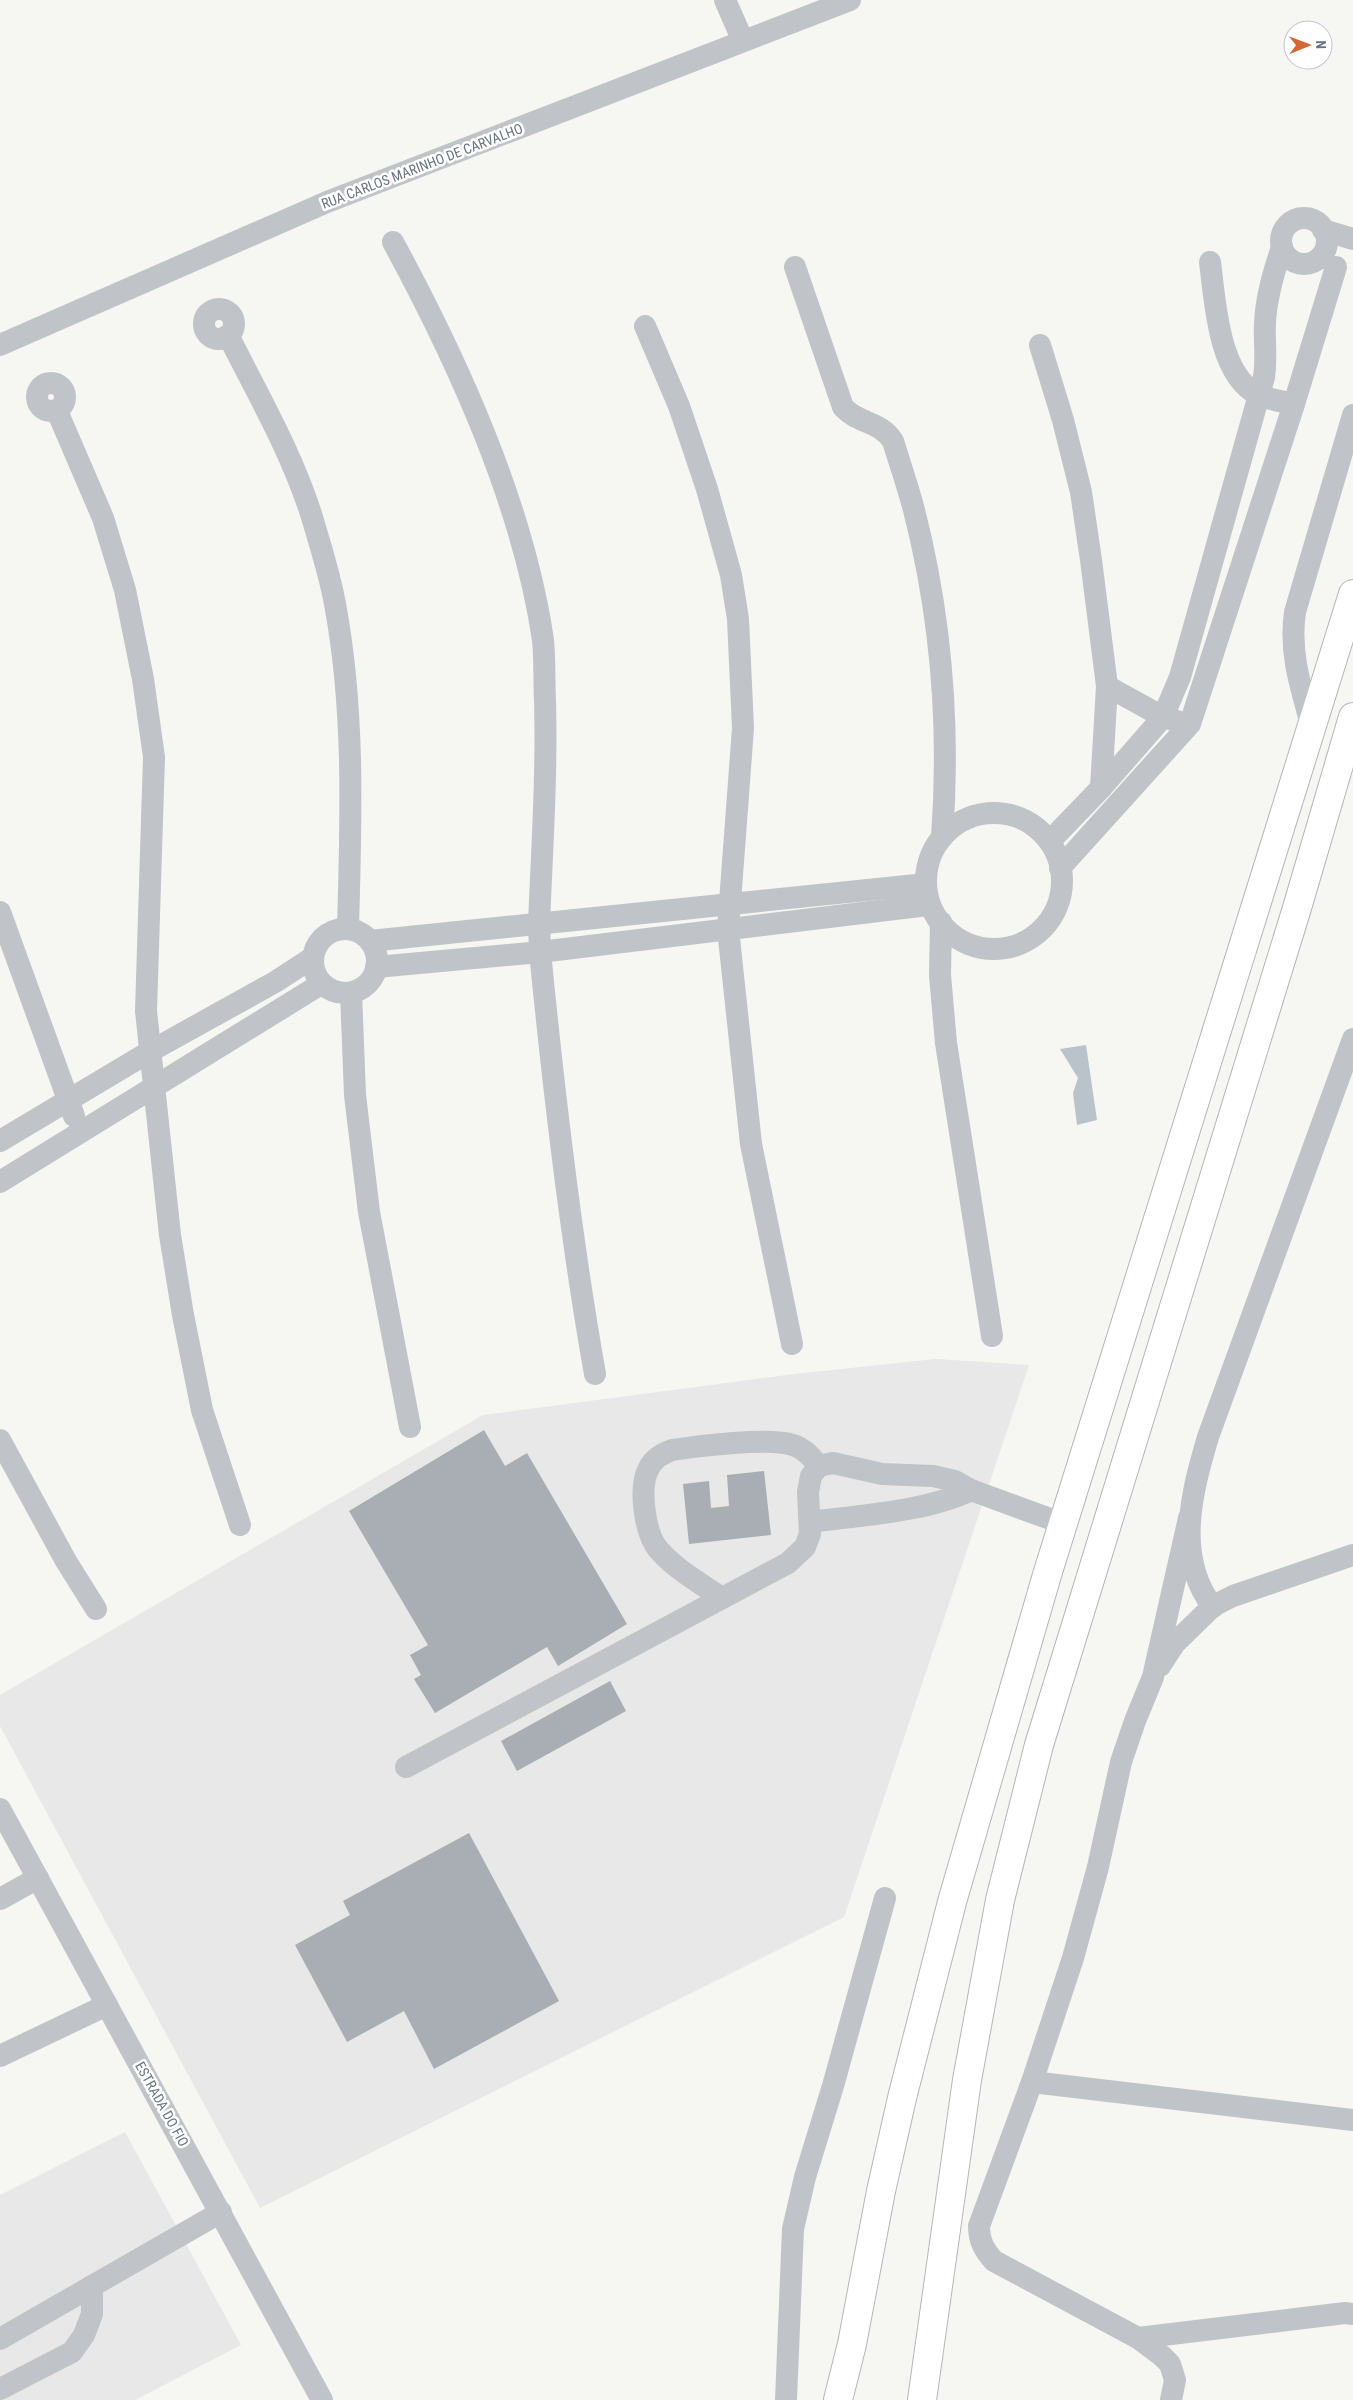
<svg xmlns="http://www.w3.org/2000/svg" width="1353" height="2400" viewBox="0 0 1353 2400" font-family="'Roboto Condensed',sans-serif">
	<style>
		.built { fill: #e7e8e7 }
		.water { fill: #bac3c9 }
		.building { fill: #a8aeb4 }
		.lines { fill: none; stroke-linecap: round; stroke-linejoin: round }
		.highway-casing { stroke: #b3b6b9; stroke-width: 30 }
		.minor { stroke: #c0c3c7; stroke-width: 22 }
		.highway { stroke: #fff; stroke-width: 28 }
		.labels { text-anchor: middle; stroke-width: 5; stroke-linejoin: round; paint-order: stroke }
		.street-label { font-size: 14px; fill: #687482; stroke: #fff }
	</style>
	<rect width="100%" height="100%" fill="#f6f6f3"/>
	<g class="built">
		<path d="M 936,1359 L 1029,1365 L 844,1917 L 260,2208 L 0,1726 L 0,1695 L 483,1415 L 794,1374 Z"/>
		<path d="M 125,2132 L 241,2345 L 135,2400 L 0,2400 L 0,2195 Z"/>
	</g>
	<path class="water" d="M 1086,1045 L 1097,1120 L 1077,1125 L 1073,1093 L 1078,1078 L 1060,1049 Z"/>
	<g class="building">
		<path d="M 484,1430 L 505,1466 L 527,1453 L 627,1624 L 558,1666 L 547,1647 L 435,1713 L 414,1679 L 421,1675 L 410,1655 L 428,1645 L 349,1511 Z"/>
		<path d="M 764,1471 L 771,1535 L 689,1544 L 683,1484 L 709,1481 L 711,1508 L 729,1506 L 727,1475 Z"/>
		<path d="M 610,1681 L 626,1711 L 517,1771 L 501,1741 Z"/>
		<path d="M 469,1833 L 559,2001 L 434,2069 L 404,2011 L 347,2042 L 295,1945 L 350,1915 L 343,1901 Z"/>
	</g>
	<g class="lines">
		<g class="highway-casing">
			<g id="highway">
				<path d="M 838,2400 L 852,2344 L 881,2191 L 902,2098 L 952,1902 L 1047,1575 L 1353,594"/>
				<path d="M 922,2400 L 967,2080 L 1000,1900 L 1039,1745 L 1297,908 L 1353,717"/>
			</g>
		</g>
		<g class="minor">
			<path d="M 725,0 L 743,41"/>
			<circle cx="1304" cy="241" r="23"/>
			<path d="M 1323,230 L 1353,239"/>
			<path d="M 393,242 C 458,362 523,504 543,640 C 545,660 544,681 545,701 C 547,775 542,849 539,924 L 540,952 C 554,1094 570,1234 595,1374"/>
			<path d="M 1210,262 C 1215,300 1218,374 1257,394 C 1268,400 1282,401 1294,404"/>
			<path d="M 795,267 L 843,407 C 858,424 879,420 893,441 C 900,464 908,487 914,510 C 941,616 950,728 942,837"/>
			<circle cx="219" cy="324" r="15"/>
			<path d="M 645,326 L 679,406 L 707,489 L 731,575 L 738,619 L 743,728 L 728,929 L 751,1144 L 792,1344"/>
			<path d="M 228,335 C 258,395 292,453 312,517 C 320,545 330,575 335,604 C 355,711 351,820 348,928"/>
			<path d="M 0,345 L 327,202 L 850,0"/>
			<path d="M 1040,345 L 1063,420 L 1081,492 L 1091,560 L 1107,686 L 1101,788"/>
			<circle cx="51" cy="397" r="14"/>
			<path d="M 57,411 L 103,518 L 125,590 L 143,679 L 154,757 L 146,1011 L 170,1235 L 183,1315 L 202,1410 L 240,1525"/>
			<path d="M 1107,686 L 1163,717 L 1177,721"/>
			<path d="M 1312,727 C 1301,688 1289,653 1295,612 L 1353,415"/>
			<circle cx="994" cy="881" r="68"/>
			<path d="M 1050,841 L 1101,788 L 1163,717 L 1180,677 L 1264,377 C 1267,358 1264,341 1265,323 C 1266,297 1274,271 1282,247"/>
			<path d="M 1060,868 L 1190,724 L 1294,404 L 1336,267"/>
			<path d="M 0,912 L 74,1116"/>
			<path d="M 941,922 L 940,975 L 946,1043 L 992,1336"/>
			<circle cx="345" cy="961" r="32"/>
			<path d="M 370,941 L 926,884"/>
			<path d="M 376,967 L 540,952 L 928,905"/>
			<path d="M 351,993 L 355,1095 L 369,1212 L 410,1427"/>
			<path d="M 0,1141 L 149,1052 L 275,982 L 312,958"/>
			<path d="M 0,1182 L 321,984"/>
			<path d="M 0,1440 L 66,1561 L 96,1609"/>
			<path d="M 811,1522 C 861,1515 926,1512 971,1490"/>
			<path d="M 722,1598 C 700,1583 676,1570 658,1549 C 645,1533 638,1487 649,1468 C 654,1458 662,1454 672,1450 C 698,1446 769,1437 793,1445 C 805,1449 811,1457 819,1466"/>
			<path d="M 1213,1607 C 1174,1557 1192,1491 1208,1437 L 1353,1039"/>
			<path d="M 1160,1666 L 1175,1643 L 1213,1606 L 1233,1596 L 1353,1555"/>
			<path d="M 406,1767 L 788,1563 L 805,1547 L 810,1534 L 808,1492 L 811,1476 L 819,1466 L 833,1463 L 882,1474 L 933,1476 L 955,1481 L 971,1490 L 1064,1524"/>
			<path d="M 0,1809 L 322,2400"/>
			<path d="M 0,1899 L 38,1878"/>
			<path d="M 0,2056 L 107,2005"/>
			<path d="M 1032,2082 L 1353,2120"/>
			<path d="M 1138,2338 L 1345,2313 L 1353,2314"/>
			<path d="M 0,2339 L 221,2212"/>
			<path d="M 0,2389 L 72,2352 L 84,2335 L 92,2314 L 92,2286"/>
			<path d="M 786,2400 L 793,2229 L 805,2177 L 833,2086 L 885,1898"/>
			<path d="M 1171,2400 L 1175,2380 L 1170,2364 L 1162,2356 L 1138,2338 L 994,2261 C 984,2250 979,2241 979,2226 L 1032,2082 L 1073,1958 L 1098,1867 L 1121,1762 L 1135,1721 L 1153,1677 L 1189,1518"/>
		</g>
		<use href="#highway" class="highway"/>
	</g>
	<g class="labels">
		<g class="street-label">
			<text transform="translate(422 166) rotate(-21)" y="5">RUA CARLOS MARINHO DE CARVALHO</text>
			<text transform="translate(162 2104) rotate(61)" y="5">ESTRADA DO FIO</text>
		</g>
	</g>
	<g transform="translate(1308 45) rotate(89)"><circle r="24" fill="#ffffff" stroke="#c3c7cd"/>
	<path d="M0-4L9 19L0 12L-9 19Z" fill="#d56735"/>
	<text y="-8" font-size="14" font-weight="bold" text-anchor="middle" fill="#687482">N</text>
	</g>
</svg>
